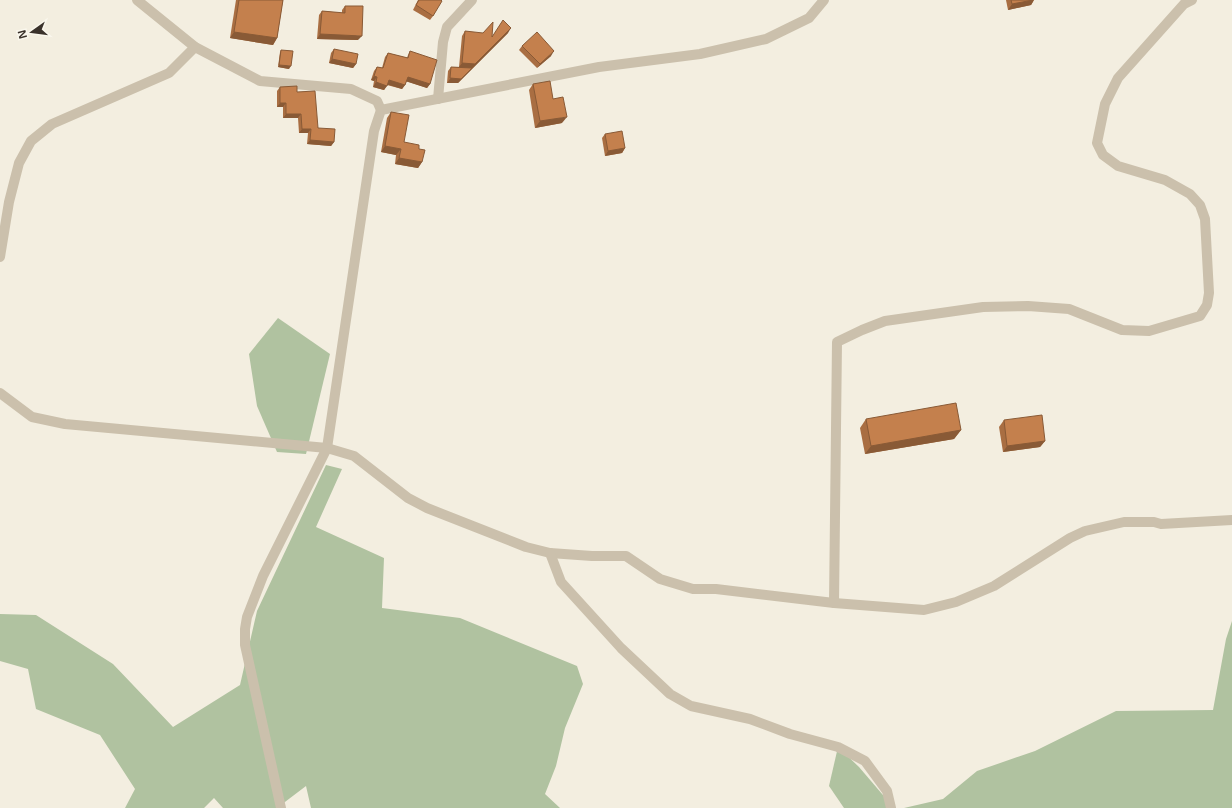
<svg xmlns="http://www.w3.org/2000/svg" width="1232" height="808" viewBox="0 0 1232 808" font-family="'Noto Sans',sans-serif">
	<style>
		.green { fill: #b0c2a0 }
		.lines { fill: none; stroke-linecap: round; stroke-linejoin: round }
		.minor { stroke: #cbc0ac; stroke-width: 10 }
		.tertiary { stroke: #cbc0ac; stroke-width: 10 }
		.wall { fill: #a96e42 }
		.shaded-wall { fill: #895a36 }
		.building { fill: #c4804d; stroke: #895a36 }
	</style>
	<rect width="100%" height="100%" fill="#f3eee0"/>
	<g class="green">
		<path d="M 278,318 L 330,354 L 306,454 L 277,452 L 257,406 L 249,354 Z"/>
		<path d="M 326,465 L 342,469 L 316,527 L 384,558 L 382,608 L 460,618 L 577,666 L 583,684 L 565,728 L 556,766 L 545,794 L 560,808 L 311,808 L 306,786 L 277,808 L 223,808 L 214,798 L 204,808 L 125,808 L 135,789 L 100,735 L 36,709 L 28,669 L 0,661 L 0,614 L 36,615 L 113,664 L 173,727 L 240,685 L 257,611 Z"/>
		<path d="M 1232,621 L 1232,808 L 904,808 L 943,799 L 977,771 L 1035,751 L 1116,711 L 1213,710 L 1226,639 Z"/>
		<path d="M 838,747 L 859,767 L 894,808 L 844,808 L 829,786 Z"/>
	</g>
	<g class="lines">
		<g class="minor">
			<path d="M 137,0 L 195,47 L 260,81 L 351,89 L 377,101 L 381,110"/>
			<path d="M 438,99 L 443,42 L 447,27 L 472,0"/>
			<path d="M 0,257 L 9,202 L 19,163 L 31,141 L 52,124 L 169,73 L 195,47"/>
			<path d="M 0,393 L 32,417 L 65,424 L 327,448 L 354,456 L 408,498 L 427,508 L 526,547 L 550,553 L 592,556 L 626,556 L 660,579 L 693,589 L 716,589 L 834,603 L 924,610 L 956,602 L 994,586 L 1070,538 L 1085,531 L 1124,522 L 1154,522 L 1161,524 L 1232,520"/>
			<path d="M 550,553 L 561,582 L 621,648 L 670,694 L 691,706 L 750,719 L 790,734 L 838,747 L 865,761 L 887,791 L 891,808"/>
			<path d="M 834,603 L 837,342 L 862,330 L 885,321 L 983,307 L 1028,306 L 1069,309 L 1122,330 L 1149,331 L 1200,316 L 1207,305 L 1209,293 L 1205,219 L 1200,205 L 1190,194 L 1165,180 L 1118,166 L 1103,155 L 1097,143 L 1105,104 L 1118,78 L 1184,4 L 1192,0"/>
		</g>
		<path class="tertiary" d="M 281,808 L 245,645 L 245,629 L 247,617 L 263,576 L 327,448 L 374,131 L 381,110 L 599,67 L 700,54 L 766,39 L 809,18 L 824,0"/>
	</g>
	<g class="wall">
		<path d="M 236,0 L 283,0 L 277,38 L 273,45 L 230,38 Z"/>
		<path d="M 418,0 L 441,0 L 433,16 L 430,20 L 413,10 Z"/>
		<path d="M 1006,0 L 1034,0 L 1031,5 L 1008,10 Z"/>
		<path d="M 345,6 L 358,40 L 317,39 L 319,15 L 322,11 L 342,13 L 342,10 Z"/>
		<path d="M 465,31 L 492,36 L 508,33 L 458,83 L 447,83 L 448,71 L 451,67 L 459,67 L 462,36 Z"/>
		<path d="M 522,46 L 551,56 L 537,68 L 519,50 Z"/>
		<path d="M 334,49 L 356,64 L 353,68 L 329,63 L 331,53 Z"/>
		<path d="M 281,50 L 289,69 L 278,67 L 280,52 Z"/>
		<path d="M 410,51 L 430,84 L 427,88 L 406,81 L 405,85 L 402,89 L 387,85 L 384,90 L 373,87 L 374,81 L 371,80 L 374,71 L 377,67 L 382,68 L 385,57 L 388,53 L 407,58 L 408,55 Z"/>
		<path d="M 533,84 L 553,99 L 562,123 L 535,128 L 529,90 Z"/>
		<path d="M 280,87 L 297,92 L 318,128 L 334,142 L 331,146 L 307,144 L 308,133 L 299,133 L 298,118 L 283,118 L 283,107 L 277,107 L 277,91 Z"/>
		<path d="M 391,112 L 404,142 L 419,149 L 422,162 L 418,168 L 395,164 L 396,155 L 381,152 L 387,118 Z"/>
		<path d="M 605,134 L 625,148 L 622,153 L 605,156 L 602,138 Z"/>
		<path d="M 866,419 L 961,430 L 954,439 L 865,454 L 860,428 Z"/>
		<path d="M 1004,420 L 1045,441 L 1040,447 L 1003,452 L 999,427 Z"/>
	</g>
	<g class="shaded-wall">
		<path d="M 1034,0 L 1031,5 L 1008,10 L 1012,4 Z"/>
		<path d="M 511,28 L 508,33 L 458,83 L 447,83 L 462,63 Z"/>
		<path d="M 234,32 L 277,38 L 273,45 L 230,38 Z"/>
		<path d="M 320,34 L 362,36 L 358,40 L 317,39 Z"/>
		<path d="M 554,51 L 551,56 L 537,68 L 540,64 Z"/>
		<path d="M 332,59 L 356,64 L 353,68 L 329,63 Z"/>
		<path d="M 279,65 L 291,66 L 289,69 L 278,67 Z"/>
		<path d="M 374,76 L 377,77 L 374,81 L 371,80 Z"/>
		<path d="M 408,77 L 430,84 L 427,88 L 405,81 Z"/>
		<path d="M 389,80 L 405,85 L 402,89 L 386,84 Z"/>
		<path d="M 376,82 L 387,86 L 384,90 L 373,87 Z"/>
		<path d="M 280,103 L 286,103 L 283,107 L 277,107 Z"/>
		<path d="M 286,114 L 301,114 L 298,118 L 283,118 Z"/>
		<path d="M 567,117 L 562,123 L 535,128 L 540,121 Z"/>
		<path d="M 302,129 L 311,129 L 308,133 L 299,133 Z"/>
		<path d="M 310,140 L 334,142 L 331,146 L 307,144 Z"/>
		<path d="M 385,146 L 401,149 L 396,155 L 381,152 Z"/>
		<path d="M 625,148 L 622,153 L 605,156 L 608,151 Z"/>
		<path d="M 399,158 L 422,162 L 418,168 L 395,164 Z"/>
		<path d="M 961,430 L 954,439 L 865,454 L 871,446 Z"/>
		<path d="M 1045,441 L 1040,447 L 1003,452 L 1007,446 Z"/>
	</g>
	<g class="building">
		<path d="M 239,0 L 283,0 L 277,38 L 234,32 Z"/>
		<path d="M 419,0 L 441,0 L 442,1 L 433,16 L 416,5 Z"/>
		<path d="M 1011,0 L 1033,0 L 1012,4 Z"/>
		<path d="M 345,6 L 363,6 L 362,36 L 320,34 L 322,11 L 345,13 Z"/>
		<path d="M 503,20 L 511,28 L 475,64 L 462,63 L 465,31 L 483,33 L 493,22 L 492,37 Z"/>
		<path d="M 537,32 L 554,51 L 540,64 L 522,46 Z"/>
		<path d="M 334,49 L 358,54 L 356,64 L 332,59 Z"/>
		<path d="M 281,50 L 293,51 L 291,66 L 279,65 Z"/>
		<path d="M 410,51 L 437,60 L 430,84 L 408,77 L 405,85 L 389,80 L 387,86 L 376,82 L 377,77 L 374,76 L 377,67 L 383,68 L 388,53 L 408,58 Z"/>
		<path d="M 451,67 L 472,68 L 461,79 L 450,78 Z"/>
		<path d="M 550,81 L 553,99 L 563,97 L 567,117 L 540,121 L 533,84 Z"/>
		<path d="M 297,86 L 297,92 L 315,91 L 318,128 L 335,129 L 334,142 L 310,140 L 311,129 L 302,129 L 301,114 L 286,114 L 286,103 L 280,103 L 280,87 Z"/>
		<path d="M 391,112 L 409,115 L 404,142 L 419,145 L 419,149 L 425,150 L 422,162 L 399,158 L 401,149 L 385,146 Z"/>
		<path d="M 622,131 L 625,148 L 608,151 L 605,134 Z"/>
		<path d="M 956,403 L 961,430 L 871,446 L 866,419 Z"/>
		<path d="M 1042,415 L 1045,441 L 1007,446 L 1004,420 Z"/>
	</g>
	<g transform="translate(32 32) rotate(256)" stroke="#faf7ed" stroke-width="3" paint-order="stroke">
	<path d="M0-3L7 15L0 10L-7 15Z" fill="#3a322b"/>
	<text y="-6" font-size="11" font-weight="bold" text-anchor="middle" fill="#3a322b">N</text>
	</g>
</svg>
